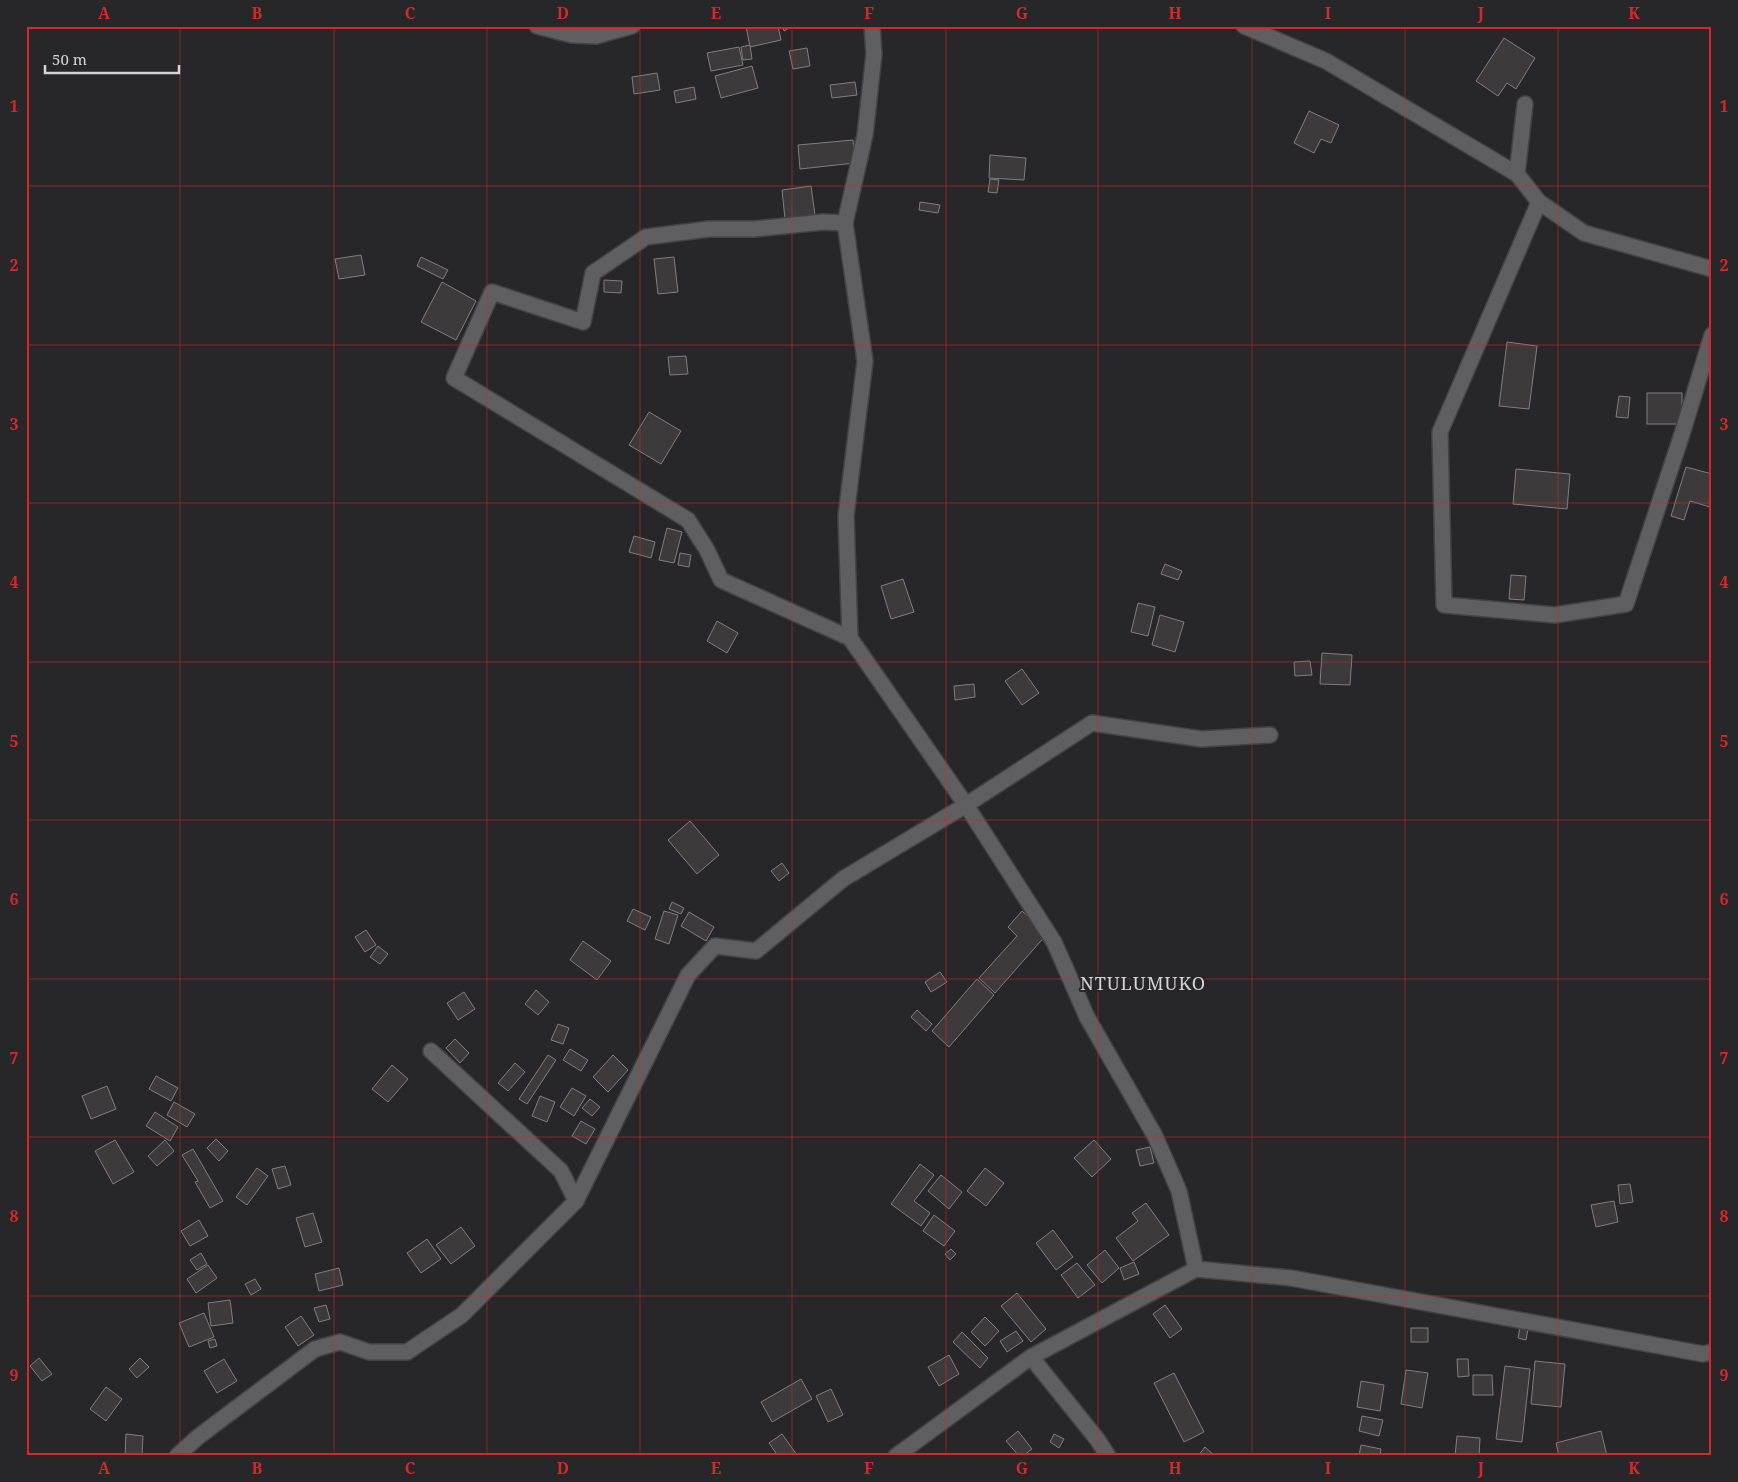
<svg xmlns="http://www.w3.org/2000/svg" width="1738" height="1482" viewBox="0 0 1738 1482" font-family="'Noto Serif',serif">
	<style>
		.building { fill: #3d3a3b; stroke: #827e7f }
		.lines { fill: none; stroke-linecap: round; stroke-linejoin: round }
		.minor-casing { stroke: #434244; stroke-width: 18 }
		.minor { stroke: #5f5e61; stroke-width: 15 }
		.grid { fill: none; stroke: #d62828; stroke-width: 1; stroke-opacity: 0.55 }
		.labels { text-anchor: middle; stroke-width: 4; stroke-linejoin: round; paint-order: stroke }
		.quarter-label { font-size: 18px; letter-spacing: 1px; fill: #d4d3d6; stroke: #272629 }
		.neatline { fill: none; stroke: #d62828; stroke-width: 2 }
		.grid-label { font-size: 16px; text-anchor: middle; font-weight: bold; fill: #d62828 }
	</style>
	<rect width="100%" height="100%" fill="#272629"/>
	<g class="building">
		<path d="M 746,26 L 778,26 L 781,40 L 750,47 Z"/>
		<path d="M 782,26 L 793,26 L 784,31 Z"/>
		<path d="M 1504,38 L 1535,58 L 1516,89 L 1507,83 L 1498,96 L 1476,81 Z"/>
		<path d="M 750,45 L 752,59 L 743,60 L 741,47 Z"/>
		<path d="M 739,47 L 743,65 L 711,71 L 707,53 Z"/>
		<path d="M 807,48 L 810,66 L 793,69 L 789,51 Z"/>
		<path d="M 752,66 L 758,88 L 721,98 L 715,76 Z"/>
		<path d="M 657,73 L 660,90 L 634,94 L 632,77 Z"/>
		<path d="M 855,82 L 857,95 L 832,98 L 830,85 Z"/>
		<path d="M 694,87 L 696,99 L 676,103 L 674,91 Z"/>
		<path d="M 1309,111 L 1339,125 L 1331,143 L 1321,139 L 1314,153 L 1294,143 Z"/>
		<path d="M 853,140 L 855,163 L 800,169 L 798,145 Z"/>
		<path d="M 990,155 L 1026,158 L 1024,180 L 989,178 Z"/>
		<path d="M 990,179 L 999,180 L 997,193 L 988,192 Z"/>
		<path d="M 811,186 L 815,215 L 785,219 L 782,190 Z"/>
		<path d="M 920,202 L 940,205 L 938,213 L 919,210 Z"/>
		<path d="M 361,255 L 365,275 L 339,279 L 335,259 Z"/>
		<path d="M 421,257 L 448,270 L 443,279 L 417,266 Z"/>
		<path d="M 674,257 L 678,292 L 658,294 L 654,259 Z"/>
		<path d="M 604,280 L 622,281 L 621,293 L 604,292 Z"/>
		<path d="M 442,282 L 476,301 L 456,340 L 421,322 Z"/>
		<path d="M 1507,342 L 1537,346 L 1529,409 L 1499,406 Z"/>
		<path d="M 686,356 L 688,374 L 670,375 L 668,357 Z"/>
		<rect x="1647" y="393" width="35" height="31"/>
		<path d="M 1619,396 L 1630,397 L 1628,418 L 1616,417 Z"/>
		<path d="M 649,412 L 681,431 L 661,464 L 629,445 Z"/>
		<path d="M 1686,467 L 1712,474 L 1712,502 L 1710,507 L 1690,501 L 1684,520 L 1671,516 Z"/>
		<path d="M 1516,469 L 1570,474 L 1567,509 L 1513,504 Z"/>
		<path d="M 667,528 L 682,532 L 674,563 L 659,560 Z"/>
		<path d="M 634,536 L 655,542 L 651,558 L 629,552 Z"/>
		<path d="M 680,553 L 691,555 L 689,567 L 678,565 Z"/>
		<path d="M 1165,564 L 1182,571 L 1178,580 L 1161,574 Z"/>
		<path d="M 1511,575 L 1526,576 L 1524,600 L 1509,599 Z"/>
		<path d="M 903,579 L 914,612 L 891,619 L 881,586 Z"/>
		<path d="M 1138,603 L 1155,607 L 1148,636 L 1131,632 Z"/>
		<path d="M 1160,615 L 1184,622 L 1175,652 L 1152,645 Z"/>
		<path d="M 717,621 L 738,633 L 727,653 L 707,641 Z"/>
		<path d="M 1322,653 L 1352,655 L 1350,685 L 1320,684 Z"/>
		<path d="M 1310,661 L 1312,675 L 1295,676 L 1294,662 Z"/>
		<path d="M 1022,669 L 1039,693 L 1022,705 L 1005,681 Z"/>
		<path d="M 974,684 L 975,697 L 955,700 L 954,686 Z"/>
		<path d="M 690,821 L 719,855 L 697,874 L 668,840 Z"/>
		<path d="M 782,863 L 789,873 L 779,881 L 771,871 Z"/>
		<path d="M 672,902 L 684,908 L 681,914 L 669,909 Z"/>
		<path d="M 633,909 L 651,917 L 645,930 L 627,921 Z"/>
		<path d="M 664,911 L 678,915 L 669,944 L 655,939 Z"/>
		<path d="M 1022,911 L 1047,934 L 995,993 L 979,978 L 1017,936 L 1008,927 Z"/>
		<path d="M 689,912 L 714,927 L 706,941 L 681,926 Z"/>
		<path d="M 366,930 L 376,945 L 365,952 L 355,937 Z"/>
		<path d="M 583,941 L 611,961 L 597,980 L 570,960 Z"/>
		<path d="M 378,946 L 388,954 L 380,964 L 370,957 Z"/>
		<path d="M 940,972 L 947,982 L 931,992 L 925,982 Z"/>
		<path d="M 977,979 L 994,995 L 949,1047 L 932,1031 Z"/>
		<path d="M 536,990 L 549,1002 L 538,1015 L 525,1004 Z"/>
		<path d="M 464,992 L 475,1009 L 458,1020 L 447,1003 Z"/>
		<path d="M 917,1010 L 932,1024 L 926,1031 L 911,1017 Z"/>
		<path d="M 558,1024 L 569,1028 L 563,1044 L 551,1040 Z"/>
		<path d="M 455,1039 L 469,1053 L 460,1063 L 446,1048 Z"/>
		<path d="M 570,1049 L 588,1060 L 581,1071 L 563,1060 Z"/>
		<path d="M 548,1055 L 556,1060 L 527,1104 L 519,1099 Z"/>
		<path d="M 613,1055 L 628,1070 L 608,1092 L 593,1077 Z"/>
		<path d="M 515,1063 L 525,1072 L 508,1091 L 498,1083 Z"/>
		<path d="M 392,1065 L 408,1079 L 388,1102 L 372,1089 Z"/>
		<path d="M 156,1076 L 178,1088 L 171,1101 L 149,1089 Z"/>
		<path d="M 107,1086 L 116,1109 L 91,1119 L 82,1096 Z"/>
		<path d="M 572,1088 L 586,1096 L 574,1116 L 560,1107 Z"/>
		<path d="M 540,1096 L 555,1102 L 547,1122 L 532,1116 Z"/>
		<path d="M 590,1099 L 600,1107 L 592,1116 L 582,1108 Z"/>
		<path d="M 174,1102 L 195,1114 L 187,1127 L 167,1115 Z"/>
		<path d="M 155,1112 L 178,1127 L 170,1141 L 146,1126 Z"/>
		<path d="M 581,1121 L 595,1129 L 586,1144 L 572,1136 Z"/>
		<path d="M 216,1139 L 228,1151 L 219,1161 L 207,1148 Z"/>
		<path d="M 115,1140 L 134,1172 L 113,1184 L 95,1151 Z"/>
		<path d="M 165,1140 L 174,1151 L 157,1166 L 148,1156 Z"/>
		<path d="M 1094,1140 L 1111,1159 L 1092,1177 L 1074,1158 Z"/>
		<path d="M 1150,1147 L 1154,1163 L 1140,1166 L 1136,1150 Z"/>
		<path d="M 193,1149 L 223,1201 L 210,1208 L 195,1182 L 198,1181 L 182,1155 Z"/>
		<path d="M 920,1164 L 934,1175 L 914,1201 L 930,1213 L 921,1226 L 891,1204 Z"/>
		<path d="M 285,1166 L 291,1185 L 278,1189 L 272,1169 Z"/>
		<path d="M 257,1168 L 268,1176 L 247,1205 L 236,1197 Z"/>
		<path d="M 985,1168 L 1004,1183 L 986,1206 L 967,1191 Z"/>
		<path d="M 941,1175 L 962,1192 L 949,1209 L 928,1191 Z"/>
		<path d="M 1630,1184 L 1633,1202 L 1620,1204 L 1618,1185 Z"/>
		<path d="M 1614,1201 L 1618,1222 L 1596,1227 L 1591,1205 Z"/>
		<path d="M 1146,1203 L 1169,1235 L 1133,1261 L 1116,1238 L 1138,1221 L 1132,1213 Z"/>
		<path d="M 313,1213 L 322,1242 L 305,1247 L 296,1218 Z"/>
		<path d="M 934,1215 L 955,1231 L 944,1246 L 923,1231 Z"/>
		<path d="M 199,1220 L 208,1236 L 190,1246 L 181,1231 Z"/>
		<path d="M 461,1227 L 475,1246 L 451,1264 L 436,1245 Z"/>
		<path d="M 1053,1230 L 1073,1257 L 1056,1270 L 1036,1243 Z"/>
		<path d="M 427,1239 L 441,1259 L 421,1273 L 407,1253 Z"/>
		<path d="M 951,1249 L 956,1254 L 950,1260 L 945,1254 Z"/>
		<path d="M 1105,1250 L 1119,1268 L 1102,1283 L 1087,1265 Z"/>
		<path d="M 201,1253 L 207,1264 L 197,1270 L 190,1260 Z"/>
		<path d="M 1134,1262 L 1139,1274 L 1124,1280 L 1120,1268 Z"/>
		<path d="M 1077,1263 L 1095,1285 L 1078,1298 L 1061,1275 Z"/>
		<path d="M 208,1265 L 217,1278 L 196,1293 L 187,1279 Z"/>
		<path d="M 339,1268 L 343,1285 L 319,1291 L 315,1274 Z"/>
		<path d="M 255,1279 L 261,1289 L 251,1295 L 245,1284 Z"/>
		<path d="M 1017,1293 L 1046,1329 L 1031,1342 L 1001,1306 Z"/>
		<path d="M 230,1300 L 233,1323 L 211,1326 L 208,1303 Z"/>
		<path d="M 326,1305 L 330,1319 L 319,1322 L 314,1308 Z"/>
		<path d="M 1165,1305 L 1182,1329 L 1170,1338 L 1153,1314 Z"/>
		<path d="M 204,1313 L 214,1337 L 189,1347 L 179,1323 Z"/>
		<path d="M 301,1316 L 314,1335 L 298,1346 L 285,1327 Z"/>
		<path d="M 985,1317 L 999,1331 L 985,1346 L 971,1332 Z"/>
		<path d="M 1520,1327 L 1528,1329 L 1526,1340 L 1518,1338 Z"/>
		<rect x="1411" y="1328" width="17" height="14"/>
		<path d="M 1016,1331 L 1023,1341 L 1007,1352 L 1000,1341 Z"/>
		<path d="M 962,1332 L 988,1358 L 980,1368 L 953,1342 Z"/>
		<path d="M 215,1339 L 217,1346 L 210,1348 L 208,1341 Z"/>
		<path d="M 949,1355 L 959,1374 L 939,1386 L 928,1367 Z"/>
		<path d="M 39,1358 L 52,1374 L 42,1381 L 30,1366 Z"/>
		<path d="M 140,1358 L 149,1367 L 137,1378 L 129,1369 Z"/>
		<path d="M 224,1359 L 237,1381 L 217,1393 L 204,1371 Z"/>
		<path d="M 1457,1359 L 1468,1359 L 1469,1376 L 1458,1377 Z"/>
		<path d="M 1535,1361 L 1565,1364 L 1561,1407 L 1531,1404 Z"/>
		<path d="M 1505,1366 L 1530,1369 L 1522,1442 L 1496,1439 Z"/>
		<path d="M 1406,1370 L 1428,1373 L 1422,1408 L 1401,1404 Z"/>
		<path d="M 1174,1373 L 1204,1432 L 1184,1442 L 1154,1383 Z"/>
		<path d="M 1473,1375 L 1492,1375 L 1493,1395 L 1473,1395 Z"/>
		<path d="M 801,1379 L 812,1399 L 772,1422 L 761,1402 Z"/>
		<path d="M 1361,1381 L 1384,1385 L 1380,1411 L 1357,1407 Z"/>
		<path d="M 106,1387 L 122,1399 L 106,1421 L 90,1409 Z"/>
		<path d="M 831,1389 L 843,1415 L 828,1422 L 816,1396 Z"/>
		<path d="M 1362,1416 L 1383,1420 L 1379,1436 L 1359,1431 Z"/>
		<path d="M 1018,1431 L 1032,1449 L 1023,1456 L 1019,1456 L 1006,1441 Z"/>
		<path d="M 1601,1431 L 1607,1456 L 1559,1456 L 1556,1443 Z"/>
		<path d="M 126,1434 L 143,1436 L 142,1456 L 125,1456 Z"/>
		<path d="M 782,1434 L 797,1455 L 796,1456 L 778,1456 L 769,1443 Z"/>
		<path d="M 1054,1434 L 1064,1439 L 1059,1448 L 1050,1442 Z"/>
		<path d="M 1457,1436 L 1480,1438 L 1479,1456 L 1455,1456 Z"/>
		<path d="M 1361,1445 L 1381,1449 L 1380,1456 L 1359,1456 Z"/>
		<path d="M 1205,1447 L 1215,1456 L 1198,1456 Z"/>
	</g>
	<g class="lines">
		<g class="minor-casing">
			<g id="minor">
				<path d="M 537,26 L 572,35 L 596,36 L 632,26"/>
				<path d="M 1244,26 L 1326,61 L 1517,174 L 1539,202 L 1584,233 L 1712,269"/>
				<path d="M 1517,174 L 1525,104"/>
				<path d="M 1539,202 L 1440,432 L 1444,605 L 1555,615 L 1626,604 L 1682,434 L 1712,335"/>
				<path d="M 845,223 L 823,222 L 754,229 L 709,229 L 646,237 L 593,273 L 583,322 L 492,292 L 454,378 L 688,520 L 707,550 L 721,580 L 850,638 L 966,805 L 1054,942 L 1087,1017 L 1155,1136 L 1179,1191 L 1196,1269"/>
				<path d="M 850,638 L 846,516 L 865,361 L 845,223 L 865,135 L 874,54 L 872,26"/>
				<path d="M 576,1201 L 688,975 L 715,946 L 756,951 L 843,879 L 966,805 L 1092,723 L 1201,739 L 1270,735"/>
				<path d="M 1031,1357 L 1097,1439 L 1108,1456"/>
				<path d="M 177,1456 L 198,1437 L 315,1349 L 340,1342 L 369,1352 L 407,1352 L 462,1315 L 576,1201 L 561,1171 L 431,1051"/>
				<path d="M 896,1456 L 1031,1357 L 1196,1269 L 1291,1278 L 1703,1354 L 1712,1352"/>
			</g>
		</g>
		<use href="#minor" class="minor"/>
	</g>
	<path class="grid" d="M 180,26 L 180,1456M 334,26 L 334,1456M 487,26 L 487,1456M 640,26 L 640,1456M 792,26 L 792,1456M 946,26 L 946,1456M 1098,26 L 1098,1456M 1252,26 L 1252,1456M 1405,26 L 1405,1456M 1558,26 L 1558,1456M 26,186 L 1712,186M 26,345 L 1712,345M 26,503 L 1712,503M 26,662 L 1712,662M 26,820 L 1712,820M 26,979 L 1712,979M 26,1137 L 1712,1137M 26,1296 L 1712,1296"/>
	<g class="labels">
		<g class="quarter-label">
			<text x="1143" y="990">NTULUMUKO</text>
		</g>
	</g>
	<rect width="1738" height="1482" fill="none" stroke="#272629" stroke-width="55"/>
	<path d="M45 65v8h134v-8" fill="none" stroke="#d4d4d5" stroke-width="2.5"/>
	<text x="52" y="65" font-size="15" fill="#d4d4d5" stroke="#272629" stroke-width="4" paint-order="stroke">50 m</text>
	<rect x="28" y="28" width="1682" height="1426" class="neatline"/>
	<g class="grid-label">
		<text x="104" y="19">A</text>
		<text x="257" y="19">B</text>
		<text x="410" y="19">C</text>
		<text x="563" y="19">D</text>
		<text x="716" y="19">E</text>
		<text x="869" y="19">F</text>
		<text x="1022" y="19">G</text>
		<text x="1175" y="19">H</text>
		<text x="1328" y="19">I</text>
		<text x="1481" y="19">J</text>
		<text x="1634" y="19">K</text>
		<text x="14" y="112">1</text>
		<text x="1724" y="112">1</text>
		<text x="14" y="271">2</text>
		<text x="1724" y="271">2</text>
		<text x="14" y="430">3</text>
		<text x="1724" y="430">3</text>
		<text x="14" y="588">4</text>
		<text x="1724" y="588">4</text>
		<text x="14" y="747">5</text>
		<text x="1724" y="747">5</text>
		<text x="14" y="905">6</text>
		<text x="1724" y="905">6</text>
		<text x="14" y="1064">7</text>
		<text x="1724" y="1064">7</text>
		<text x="14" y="1222">8</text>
		<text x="1724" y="1222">8</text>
		<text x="14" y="1381">9</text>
		<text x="1724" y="1381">9</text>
		<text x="104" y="1474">A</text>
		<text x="257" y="1474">B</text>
		<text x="410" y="1474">C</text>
		<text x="563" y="1474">D</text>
		<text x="716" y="1474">E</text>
		<text x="869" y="1474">F</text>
		<text x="1022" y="1474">G</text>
		<text x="1175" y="1474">H</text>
		<text x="1328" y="1474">I</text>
		<text x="1481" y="1474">J</text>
		<text x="1634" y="1474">K</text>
	</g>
</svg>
